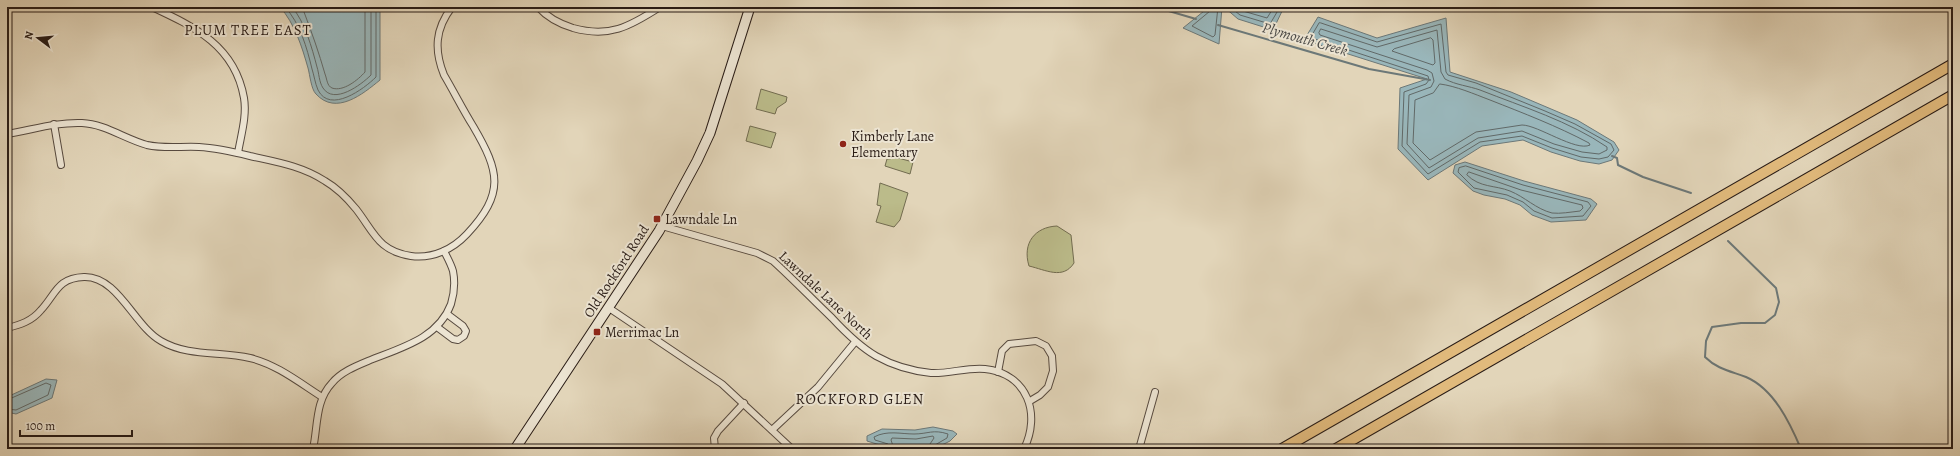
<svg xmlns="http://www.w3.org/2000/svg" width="1960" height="456" viewBox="0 0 1960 456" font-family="Alegreya,serif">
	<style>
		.green { fill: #bbbb8a; stroke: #726c50 }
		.water { fill: #99b6ba; stroke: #6c7878 }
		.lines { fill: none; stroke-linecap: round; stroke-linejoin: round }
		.shore { stroke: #616968; stroke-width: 1 }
		.stream { stroke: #6c7878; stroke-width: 2 }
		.street-casing { stroke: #574a3f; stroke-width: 8 }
		.secondary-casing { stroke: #291c16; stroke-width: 11 }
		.primary-casing { stroke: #291c16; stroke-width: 12 }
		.street { stroke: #ece4d2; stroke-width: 6 }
		.secondary { stroke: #ece4d2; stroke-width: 9 }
		.primary { stroke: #e1ba7c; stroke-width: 10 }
		.poi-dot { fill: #8f2418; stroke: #ece4d2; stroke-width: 1.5 }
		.labels { text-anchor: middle; stroke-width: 4; stroke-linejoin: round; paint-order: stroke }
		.poi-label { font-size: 14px; fill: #291c16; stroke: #ece4d2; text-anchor: start }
		.street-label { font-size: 14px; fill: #291c16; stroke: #ece4d2 }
		.neighbourhood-label { font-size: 15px; letter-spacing: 1px; fill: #291c16; stroke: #ece4d2 }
		.water-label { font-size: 15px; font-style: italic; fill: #4b4a47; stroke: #ece4d2 }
	</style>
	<rect width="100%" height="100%" fill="#e2d5b9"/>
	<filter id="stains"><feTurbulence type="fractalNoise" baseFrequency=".005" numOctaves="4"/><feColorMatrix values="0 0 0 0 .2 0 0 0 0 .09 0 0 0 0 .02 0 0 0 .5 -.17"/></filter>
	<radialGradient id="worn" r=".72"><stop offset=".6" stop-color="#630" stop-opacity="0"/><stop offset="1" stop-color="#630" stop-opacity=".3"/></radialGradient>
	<g class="green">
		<path d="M 761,89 L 787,97 L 786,102 L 777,108 L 775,114 L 756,109 Z"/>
		<path d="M 750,126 L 776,133 L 771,148 L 746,141 Z"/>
		<path d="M 898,158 L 913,162 L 910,174 L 885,166 L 887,159 Z"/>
		<path d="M 880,183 L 908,193 L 900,220 L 894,227 L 876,222 L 881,206 L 877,205 Z"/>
		<path d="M 1057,226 L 1071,235 L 1074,263 C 1063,280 1046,270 1029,266 C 1022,243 1035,227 1057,226 Z"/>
	</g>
	<g class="water">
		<path d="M 280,7 L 380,7 L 380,80 C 363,94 336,116 316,94 C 311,89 310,75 308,68 C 302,47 295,24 280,7 Z"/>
		<path d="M 1209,7 L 1222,7 L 1219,44 L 1183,28 Z"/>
		<path d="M 1224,7 L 1284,7 L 1273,30 L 1238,19 Z"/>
		<path d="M 1318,17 L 1377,38 L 1446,18 L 1450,72 L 1511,92 L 1577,120 L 1614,142 L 1619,150 L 1612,160 L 1599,164 L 1580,161 L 1551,152 L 1523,140 L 1482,146 L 1428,180 L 1398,149 L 1400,88 L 1427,79 L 1304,40 Z"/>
		<path d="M 1465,162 L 1524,181 L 1591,199 L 1597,204 L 1586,220 L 1551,222 L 1532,215 L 1520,205 L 1505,199 L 1484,195 L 1473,191 L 1453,173 L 1455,165 Z"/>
		<path d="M 46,379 L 57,380 L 52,398 L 16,414 L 7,412 L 7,397 Z"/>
		<path d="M 933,427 L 953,431 L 957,434 L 950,441 L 934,449 L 893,449 L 867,441 L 867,436 L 882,429 L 915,430 Z"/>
	</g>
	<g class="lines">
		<g class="shore">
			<path d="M 285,7 C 300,23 307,48 312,69 C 314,75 315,83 318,90 C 330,114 364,89 376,77 L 376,7"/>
			<path d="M 292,7 C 305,22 312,48 317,67 C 319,73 319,82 323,88 C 334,105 361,85 371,75 L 371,7"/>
			<path d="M 300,7 L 304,12 C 312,33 319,53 325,74 C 327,79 327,86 332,88 C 343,92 358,80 365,72 L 365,7"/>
			<path d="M 1211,7 L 1210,11 L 1192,26 L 1213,37 L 1215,35 L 1218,7"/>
			<path d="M 1230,7 L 1240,15 L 1270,24 L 1280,7"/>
			<path d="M 1238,7 L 1243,11 L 1267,18 L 1274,7"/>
			<path d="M 1321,23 L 1377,42 L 1441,24 L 1446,72 L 1448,75 L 1476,83 L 1545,111 L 1575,124 L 1611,144 L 1614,150 L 1608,157 L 1599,159 L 1581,157 L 1552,148 L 1522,136 L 1480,142 L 1428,174 L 1402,146 L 1404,92 L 1426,84 L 1429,80 L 1428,76 L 1312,38 L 1312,35 L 1319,23 Z"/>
			<path d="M 1321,29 L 1377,47 L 1437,30 L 1441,72 L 1445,79 C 1456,85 1469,86 1480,90 C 1523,107 1569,121 1607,147 L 1607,150 L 1599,154 L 1582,152 L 1554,144 L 1522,131 L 1478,138 L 1429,168 L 1407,144 L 1409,95 L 1431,87 L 1434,81 L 1432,73 L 1427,70 L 1320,35 L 1319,33 Z"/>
			<path d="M 1431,38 L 1433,40 L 1435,63 L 1433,65 L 1392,51 L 1394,49 Z"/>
			<path d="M 1440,84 C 1456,86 1474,94 1490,100 C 1523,113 1557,126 1589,143 L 1590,145 C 1576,152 1538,125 1522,125 L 1476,132 L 1430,160 L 1413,143 L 1415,100 L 1433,93 Z"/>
			<path d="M 1466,166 L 1523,185 L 1588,202 L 1591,206 L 1583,216 L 1552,218 L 1534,211 L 1523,202 L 1507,195 L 1474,188 L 1458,172 L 1459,168 Z"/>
			<path d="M 1469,172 L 1521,190 L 1582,205 L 1583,208 L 1580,211 C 1571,212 1560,214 1552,213 C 1536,209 1525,197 1510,191 C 1495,185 1480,188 1467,175 Z"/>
			<path d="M 7,400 L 46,383 L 51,385 L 48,395 L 16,410 L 7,409"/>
			<path d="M 889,449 L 888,444 L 875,440 L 874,437 C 887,430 901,434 914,434 C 928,434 933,429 948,434 L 947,438 L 935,445 L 934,449"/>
			<path d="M 894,449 L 891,440 L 892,438 L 916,439 L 933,436 L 934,438 L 930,444 L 929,449"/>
		</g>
		<g class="stream">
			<path d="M 1155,7 L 1196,19"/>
			<path d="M 1218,25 L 1369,69 L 1430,80"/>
			<path d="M 1612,156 L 1617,158 L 1618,165 L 1643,177 L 1691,193"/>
			<path d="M 1728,241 L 1776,288 L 1779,302 L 1775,315 L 1765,323 L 1741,323 L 1712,327 L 1706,341 L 1705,357 C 1717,369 1730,371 1746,377 C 1774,389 1790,423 1801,449"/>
		</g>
		<g class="street-casing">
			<g id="street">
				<path d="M 152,7 C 195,27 235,46 244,98 C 247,116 241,135 238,153"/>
				<path d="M 538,7 C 547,17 560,24 573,28 C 609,38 629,27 660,7"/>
				<path d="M 913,7 L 918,7"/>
				<path d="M 54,124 L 61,165"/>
				<path d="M 7,134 C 32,130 56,122 82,123 C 105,124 125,139 147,145 C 165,149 182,146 199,147 C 217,148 234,152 250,156 C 277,162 302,166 325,181 C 337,188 347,198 356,209 C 374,232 378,251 411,256 C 433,259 453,249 467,234 C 505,193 500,172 473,126 C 463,110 454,92 444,75 C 434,50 435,29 452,7"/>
				<path d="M 662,226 L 757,253 L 773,261 C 793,279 812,299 832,318 C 845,332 859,346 876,356 C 892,365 912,371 931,373 C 949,374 968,367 985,369 C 1028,374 1041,414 1024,449"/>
				<path d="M 609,308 L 722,384 L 792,449"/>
				<path d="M 437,327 L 453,339 L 458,340 L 464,336 L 466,331 L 463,326 L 447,314"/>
				<path d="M 7,328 C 20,325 32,321 41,310 C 56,294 57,278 84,277 C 118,276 134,326 161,341 C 188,357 221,351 250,358 C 276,364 300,383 322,397"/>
				<path d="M 998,372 L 1002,351 L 1009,344 L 1036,341 L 1046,346 L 1052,356 L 1053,371 L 1048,387 L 1040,395 L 1030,401"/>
				<path d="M 772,430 L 818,387 L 855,342"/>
				<path d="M 313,449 C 318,426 315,401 332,383 C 341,372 356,366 368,361 C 400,348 438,339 451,304 C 454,294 455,281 453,271 C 451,264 447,257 444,251"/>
				<path d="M 715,449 L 714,438 L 718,431 L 744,403"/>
				<path d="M 1139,449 L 1155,392"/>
			</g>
		</g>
		<g class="secondary-casing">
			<path id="secondary" d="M 515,449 L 659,231 L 697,161 L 710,133 L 750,7"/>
		</g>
		<g class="primary-casing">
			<g id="primary">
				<path d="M 1282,449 L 1953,64"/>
				<path d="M 1336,449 L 1953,95"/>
			</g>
		</g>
		<use href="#street" class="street"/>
		<use href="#secondary" class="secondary"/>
		<use href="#primary" class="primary"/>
	</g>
	<g class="poi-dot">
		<circle cx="843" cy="144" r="4"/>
		<rect x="653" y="215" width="8" height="8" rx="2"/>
		<rect x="593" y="328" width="8" height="8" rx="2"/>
	</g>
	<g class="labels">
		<g class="poi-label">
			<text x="851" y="141">Kimberly Lane<tspan x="851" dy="16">Elementary</tspan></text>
			<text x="665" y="224">Lawndale Ln</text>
			<text x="605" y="337">Merrimac Ln</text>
		</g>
		<g class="street-label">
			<text transform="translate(616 271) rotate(-57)" y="5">Old Rockford Road</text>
			<text transform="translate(826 295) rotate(43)" y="5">Lawndale Lane North</text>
		</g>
		<g class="neighbourhood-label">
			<text x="248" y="35">PLUM TREE EAST</text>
			<text x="860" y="404">ROCKFORD GLEN</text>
		</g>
		<g class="water-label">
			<text transform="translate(1305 39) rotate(16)" y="5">Plymouth Creek</text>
		</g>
	</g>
	<rect width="1960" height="456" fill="none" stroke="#e2d5b9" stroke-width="24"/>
	<rect x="8" y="8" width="1944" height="440" fill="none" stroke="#291c16" stroke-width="2"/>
	<rect x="12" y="12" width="1936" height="432" fill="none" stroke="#291c16"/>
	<g transform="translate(38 38) rotate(286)" stroke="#ece4d2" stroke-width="3" paint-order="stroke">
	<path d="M0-3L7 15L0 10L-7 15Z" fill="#291c16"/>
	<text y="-6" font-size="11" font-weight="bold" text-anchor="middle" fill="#291c16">N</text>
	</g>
	<path d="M20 430v6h112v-6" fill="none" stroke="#291c16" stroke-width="2"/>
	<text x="26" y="430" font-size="12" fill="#291c16" stroke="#ece4d2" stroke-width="3" paint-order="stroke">100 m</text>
	<rect width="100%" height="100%" filter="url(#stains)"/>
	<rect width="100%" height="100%" fill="url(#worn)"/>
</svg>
